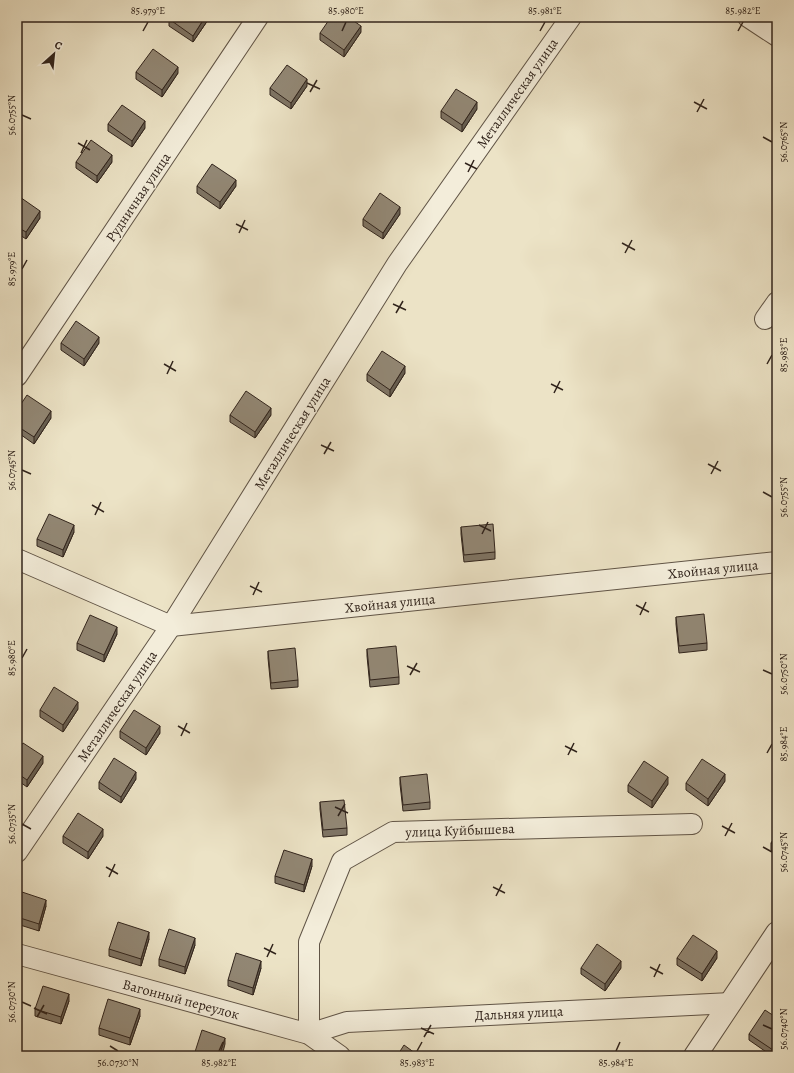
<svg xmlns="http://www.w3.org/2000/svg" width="794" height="1073" viewBox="0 0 794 1073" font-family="Alegreya,serif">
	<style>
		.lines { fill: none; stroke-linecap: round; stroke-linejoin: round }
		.minor-casing { stroke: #605446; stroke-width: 22 }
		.tertiary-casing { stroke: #605446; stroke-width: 24 }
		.minor { stroke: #f3edda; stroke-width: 20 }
		.tertiary { stroke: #f3edda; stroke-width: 22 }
		.wall { fill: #7e7464; stroke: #31241c }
		.shaded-wall { fill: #665e51; stroke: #31241c }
		.building { fill: #928774; stroke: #31241c }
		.ticks { fill: none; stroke: #31241c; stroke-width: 1.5 }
		.labels { text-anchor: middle; stroke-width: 3; stroke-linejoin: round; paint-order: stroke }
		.street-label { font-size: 14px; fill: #31241c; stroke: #f3edda }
		.neatline { fill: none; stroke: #31241c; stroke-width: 1.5 }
		.ticks-label { font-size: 10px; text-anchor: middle; fill: #31241c }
	</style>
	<rect width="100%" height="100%" fill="#ece3c6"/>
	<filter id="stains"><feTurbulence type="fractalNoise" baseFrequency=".005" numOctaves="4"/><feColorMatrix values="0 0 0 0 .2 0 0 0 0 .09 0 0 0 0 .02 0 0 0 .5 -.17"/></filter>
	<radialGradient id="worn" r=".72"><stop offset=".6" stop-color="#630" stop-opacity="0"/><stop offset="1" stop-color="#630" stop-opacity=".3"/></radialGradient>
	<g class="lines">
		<g class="minor-casing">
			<g id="minor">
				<path d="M 748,17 L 777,36"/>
				<path d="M 765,319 L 777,302"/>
				<path d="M 17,376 L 258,17"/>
				<path d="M 17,559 L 171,626 L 777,562"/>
				<path d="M 692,824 L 393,832 L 342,861 L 309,942 L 309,1034 L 347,1022 L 731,1003"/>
				<path d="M 17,852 L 171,626 L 397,264 L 571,17"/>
				<path d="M 17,954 L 309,1034 L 340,1056"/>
			</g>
		</g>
		<g class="tertiary-casing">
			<path id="tertiary" d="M 695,1056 L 777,933"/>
		</g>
		<use href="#minor" class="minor"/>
		<use href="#tertiary" class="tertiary"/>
	</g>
	<g class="wall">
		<path d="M 210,17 L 193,42 L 169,26 L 169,19 Z"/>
		<path d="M 361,32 L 344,57 L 320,40 L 320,33 Z"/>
		<path d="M 136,72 L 178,73 L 162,97 L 136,79 Z"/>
		<path d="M 307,86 L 291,109 L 270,95 L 270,88 Z"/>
		<path d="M 477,109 L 462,132 L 441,118 L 441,111 Z"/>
		<path d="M 108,124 L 145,128 L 132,147 L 108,131 Z"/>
		<path d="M 76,162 L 112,162 L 97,183 L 76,168 Z"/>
		<path d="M 197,186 L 236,186 L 220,209 L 197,193 Z"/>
		<path d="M 17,195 L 40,218 L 26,239 L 17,233 Z"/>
		<path d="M 400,214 L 383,239 L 363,226 L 363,219 Z"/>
		<path d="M 61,343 L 99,343 L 84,366 L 61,350 Z"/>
		<path d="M 405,373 L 390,397 L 367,381 L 367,374 Z"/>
		<path d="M 17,410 L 51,418 L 34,444 L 17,432 Z"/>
		<path d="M 230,415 L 271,415 L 255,438 L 230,422 Z"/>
		<path d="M 461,527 L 495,552 L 495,559 L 464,562 L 461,534 Z"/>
		<path d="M 74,532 L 63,557 L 37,546 L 37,539 Z"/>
		<path d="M 676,617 L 707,643 L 707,650 L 679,653 L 676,624 Z"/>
		<path d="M 117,634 L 104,662 L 77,650 L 77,643 Z"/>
		<path d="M 367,649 L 399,677 L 399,684 L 370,687 L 367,656 Z"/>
		<path d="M 268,651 L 298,680 L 298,687 L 271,689 L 268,658 Z"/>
		<path d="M 78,709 L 63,732 L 40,717 L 40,710 Z"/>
		<path d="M 120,731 L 160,733 L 146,755 L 120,738 Z"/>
		<path d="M 17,751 L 43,763 L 27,787 L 17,780 Z"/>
		<path d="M 400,777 L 430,802 L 430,809 L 403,811 L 400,784 Z"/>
		<path d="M 136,779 L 121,803 L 99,789 L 99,782 Z"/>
		<path d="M 725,781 L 708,806 L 686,790 L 686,783 Z"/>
		<path d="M 668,784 L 652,808 L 628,792 L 628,785 Z"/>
		<path d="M 320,802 L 347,828 L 347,835 L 323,837 L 320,809 Z"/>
		<path d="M 777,835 L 777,854 L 771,850 L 771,843 Z"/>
		<path d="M 63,836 L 103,836 L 88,859 L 63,843 Z"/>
		<path d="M 312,866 L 304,892 L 275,883 L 275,876 Z"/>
		<path d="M 17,897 L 46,906 L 39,931 L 17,924 Z"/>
		<path d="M 149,939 L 141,966 L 109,956 L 109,949 Z"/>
		<path d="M 195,945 L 185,974 L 159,966 L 159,959 Z"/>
		<path d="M 677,958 L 717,958 L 702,981 L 677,965 Z"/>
		<path d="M 261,968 L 253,995 L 228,986 L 228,980 Z"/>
		<path d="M 581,968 L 621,968 L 605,991 L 581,974 Z"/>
		<path d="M 69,1001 L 61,1024 L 35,1016 L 35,1009 Z"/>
		<path d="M 140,1016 L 130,1045 L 99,1035 L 99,1028 Z"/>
		<path d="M 777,1018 L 774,1056 L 772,1056 L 749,1040 L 749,1034 Z"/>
	</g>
	<g class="shaded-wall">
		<path d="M 205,17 L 210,17 L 193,42 L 193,36 Z"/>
		<path d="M 361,26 L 361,32 L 344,57 L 344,50 Z"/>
		<path d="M 178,67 L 178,73 L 162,97 L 162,90 Z"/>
		<path d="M 307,79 L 307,86 L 291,109 L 291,103 Z"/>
		<path d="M 477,102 L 477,109 L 462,132 L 462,125 Z"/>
		<path d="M 145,121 L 145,128 L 132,147 L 132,141 Z"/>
		<path d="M 112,155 L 112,162 L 97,183 L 97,176 Z"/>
		<path d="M 236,180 L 236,186 L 220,209 L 220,202 Z"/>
		<path d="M 400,207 L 400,214 L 383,239 L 383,233 Z"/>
		<path d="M 40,211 L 40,218 L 26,239 L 26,232 Z"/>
		<path d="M 99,337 L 99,343 L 84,366 L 84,359 Z"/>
		<path d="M 405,366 L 405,373 L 390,397 L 390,390 Z"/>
		<path d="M 271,408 L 271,415 L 255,438 L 255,432 Z"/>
		<path d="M 51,411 L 51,418 L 34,444 L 34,437 Z"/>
		<path d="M 74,525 L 74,532 L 63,557 L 63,550 Z"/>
		<path d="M 117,627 L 117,634 L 104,662 L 104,655 Z"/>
		<path d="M 78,702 L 78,709 L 63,732 L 63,725 Z"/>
		<path d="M 160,726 L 160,733 L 146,755 L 146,748 Z"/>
		<path d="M 43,756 L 43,763 L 27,787 L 27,780 Z"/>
		<path d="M 136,772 L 136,779 L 121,803 L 121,797 Z"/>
		<path d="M 725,774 L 725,781 L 708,806 L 708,799 Z"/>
		<path d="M 668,777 L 668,784 L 652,808 L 652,801 Z"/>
		<path d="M 103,829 L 103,836 L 88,859 L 88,852 Z"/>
		<path d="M 312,859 L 312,866 L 304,892 L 304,885 Z"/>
		<path d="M 46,900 L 46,906 L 39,931 L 39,924 Z"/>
		<path d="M 149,932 L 149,939 L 141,966 L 141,959 Z"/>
		<path d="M 195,938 L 195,945 L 185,974 L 185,967 Z"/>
		<path d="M 717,951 L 717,958 L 702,981 L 702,974 Z"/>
		<path d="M 261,961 L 261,968 L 253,995 L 253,988 Z"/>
		<path d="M 621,961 L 621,968 L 605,991 L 605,984 Z"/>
		<path d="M 69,994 L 69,1001 L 61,1024 L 61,1017 Z"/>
		<path d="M 140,1009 L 140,1016 L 130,1045 L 130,1038 Z"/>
		<path d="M 225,1038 L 225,1044 L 222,1056 L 219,1056 Z"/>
		<path d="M 777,1044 L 777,1051 L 773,1056 L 773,1050 Z"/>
	</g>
	<g class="building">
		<path d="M 171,17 L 205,17 L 193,36 L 169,19 Z"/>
		<path d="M 331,17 L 348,17 L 361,26 L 344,50 L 320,33 Z"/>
		<path d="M 153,49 L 178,67 L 162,90 L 136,72 Z"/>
		<path d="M 287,65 L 307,79 L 291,103 L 270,88 Z"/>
		<path d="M 456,89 L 477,102 L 462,125 L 441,111 Z"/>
		<path d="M 122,105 L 145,121 L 132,141 L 108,124 Z"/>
		<path d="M 91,140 L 112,155 L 97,176 L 76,162 Z"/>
		<path d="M 212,164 L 236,180 L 220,202 L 197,186 Z"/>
		<path d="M 380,193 L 400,207 L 383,233 L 363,219 Z"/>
		<path d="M 17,195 L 40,211 L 26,232 L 17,227 Z"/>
		<path d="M 76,321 L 99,337 L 84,359 L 61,343 Z"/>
		<path d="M 382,351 L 405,366 L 390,390 L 367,374 Z"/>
		<path d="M 246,391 L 271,408 L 255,432 L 230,415 Z"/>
		<path d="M 27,395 L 51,411 L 34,437 L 17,426 L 17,410 Z"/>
		<path d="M 49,514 L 74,525 L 63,550 L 37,539 Z"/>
		<path d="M 493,524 L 495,552 L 464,555 L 461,527 Z"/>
		<path d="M 704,614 L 707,643 L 679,646 L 676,617 Z"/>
		<path d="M 90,615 L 117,627 L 104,655 L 77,643 Z"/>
		<path d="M 396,646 L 399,677 L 370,680 L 367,649 Z"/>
		<path d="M 295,648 L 298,680 L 271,683 L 268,651 Z"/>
		<path d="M 54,687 L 78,702 L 63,725 L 40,710 Z"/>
		<path d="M 134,710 L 160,726 L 146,748 L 120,731 Z"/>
		<path d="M 23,743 L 43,756 L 27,780 L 17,773 L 17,751 Z"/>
		<path d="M 114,758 L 136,772 L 121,797 L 99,782 Z"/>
		<path d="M 702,759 L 725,774 L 708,799 L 686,783 Z"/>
		<path d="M 644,761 L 668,777 L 652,801 L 628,785 Z"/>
		<path d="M 427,774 L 430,802 L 403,805 L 400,777 Z"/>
		<path d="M 344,800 L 347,828 L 323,830 L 320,802 Z"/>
		<path d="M 78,813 L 103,829 L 88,852 L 63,836 Z"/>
		<path d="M 777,835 L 777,847 L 771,843 Z"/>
		<path d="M 284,850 L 312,859 L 304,885 L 275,876 Z"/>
		<path d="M 19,891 L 46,900 L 39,924 L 17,917 L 17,897 Z"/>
		<path d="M 118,922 L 149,932 L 141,959 L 109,949 Z"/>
		<path d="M 169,929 L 195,938 L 185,967 L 159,959 Z"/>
		<path d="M 693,935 L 717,951 L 702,974 L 677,958 Z"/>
		<path d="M 597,944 L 621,961 L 605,984 L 581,968 Z"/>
		<path d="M 236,953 L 261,961 L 253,988 L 228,980 Z"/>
		<path d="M 43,986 L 69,994 L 61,1017 L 35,1009 Z"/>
		<path d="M 108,999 L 140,1009 L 130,1038 L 99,1028 Z"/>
		<path d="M 765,1010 L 777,1018 L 777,1044 L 773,1050 L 749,1034 Z"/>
		<path d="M 202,1030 L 225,1038 L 219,1056 L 198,1056 L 194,1055 Z"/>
		<path d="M 404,1045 L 419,1056 L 397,1056 Z"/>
	</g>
	<path class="ticks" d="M 143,31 L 148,22M 342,31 L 346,22M 540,31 L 545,22M 738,31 L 743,22M 307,83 L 320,89M 310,92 L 317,80M 694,102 L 707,109M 697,112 L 704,99M 22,115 L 31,119M 763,137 L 772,142M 78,143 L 90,150M 81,153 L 87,140M 465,163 L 477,169M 468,172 L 474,160M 236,224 L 248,230M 239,233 L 245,220M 622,243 L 635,250M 625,253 L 632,240M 22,269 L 27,260M 393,304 L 406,310M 396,313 L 403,301M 164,364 L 176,371M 767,364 L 772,355M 167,374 L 173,361M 551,384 L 563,390M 554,393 L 560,381M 321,445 L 334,451M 324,454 L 331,442M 708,464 L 721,471M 22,470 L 31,474M 711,474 L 718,461M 763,492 L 772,497M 92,505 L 104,512M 95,515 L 101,502M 479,525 L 491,531M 482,534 L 488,522M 250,586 L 262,592M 253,595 L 259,582M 636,605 L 649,612M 640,615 L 646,602M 22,658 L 27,649M 407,666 L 420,672M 763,670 L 772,674M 410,675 L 417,663M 178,726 L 190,733M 181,736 L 187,723M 565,746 L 577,752M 767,753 L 772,744M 568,755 L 574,743M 335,807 L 348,813M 338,816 L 345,804M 22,824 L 31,829M 722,826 L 735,833M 725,836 L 732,823M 763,847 L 772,852M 106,867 L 118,874M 109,877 L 115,864M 493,887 L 505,893M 496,896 L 502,884M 264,948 L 276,954M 267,957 L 273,944M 650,967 L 663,974M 654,977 L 660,964M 22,1002 L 31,1006M 34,1008 L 47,1014M 37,1017 L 44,1005M 763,1025 L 772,1029M 421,1028 L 434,1034M 424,1037 L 431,1025M 110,1046 L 118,1051M 219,1051 L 223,1042M 417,1051 L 422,1042M 616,1051 L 620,1042"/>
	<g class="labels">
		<g class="street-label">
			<text transform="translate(517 93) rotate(-55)" y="5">Металлическая улица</text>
			<text transform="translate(138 197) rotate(-56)" y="5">Рудничная улица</text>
			<text transform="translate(292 433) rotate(-58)" y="5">Металлическая улица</text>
			<text transform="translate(713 569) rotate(-6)" y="5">Хвойная улица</text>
			<text transform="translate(390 603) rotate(-6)" y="5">Хвойная улица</text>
			<text transform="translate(117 706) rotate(-56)" y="5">Металлическая улица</text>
			<text transform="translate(460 830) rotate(-2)" y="5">улица Куйбышева</text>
			<text transform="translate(181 999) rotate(15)" y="5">Вагонный переулок</text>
			<text transform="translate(519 1013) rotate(-3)" y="5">Дальняя улица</text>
		</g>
	</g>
	<rect width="794" height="1073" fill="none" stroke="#ece3c6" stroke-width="44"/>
	<g transform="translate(54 54) rotate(27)" stroke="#f3edda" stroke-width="3" paint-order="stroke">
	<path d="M0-3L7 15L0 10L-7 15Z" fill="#31241c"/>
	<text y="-6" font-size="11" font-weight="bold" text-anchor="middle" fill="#31241c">С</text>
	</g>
	<rect x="22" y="22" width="750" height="1029" class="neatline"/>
	<g class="ticks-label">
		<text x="148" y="14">85.979°E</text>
		<text x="346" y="14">85.980°E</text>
		<text x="545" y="14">85.981°E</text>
		<text x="743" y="14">85.982°E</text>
		<text transform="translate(11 115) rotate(-90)" y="4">56.0755°N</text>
		<text transform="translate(783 142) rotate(-90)" y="4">56.0765°N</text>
		<text transform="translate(11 269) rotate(-90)" y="4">85.979°E</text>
		<text transform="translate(783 355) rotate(-90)" y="4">85.983°E</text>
		<text transform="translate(11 470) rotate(-90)" y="4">56.0745°N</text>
		<text transform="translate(783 497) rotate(-90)" y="4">56.0755°N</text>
		<text transform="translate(11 658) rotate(-90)" y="4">85.980°E</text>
		<text transform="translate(783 674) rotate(-90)" y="4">56.0750°N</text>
		<text transform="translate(783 744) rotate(-90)" y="4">85.984°E</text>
		<text transform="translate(11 824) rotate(-90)" y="4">56.0735°N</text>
		<text transform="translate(783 852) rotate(-90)" y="4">56.0745°N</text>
		<text transform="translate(11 1002) rotate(-90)" y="4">56.0730°N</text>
		<text transform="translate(783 1029) rotate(-90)" y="4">56.0740°N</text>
		<text x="118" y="1066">56.0730°N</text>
		<text x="219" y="1066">85.982°E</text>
		<text x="417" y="1066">85.983°E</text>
		<text x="616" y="1066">85.984°E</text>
	</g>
	<rect width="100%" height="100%" filter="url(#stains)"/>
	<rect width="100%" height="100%" fill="url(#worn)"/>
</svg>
